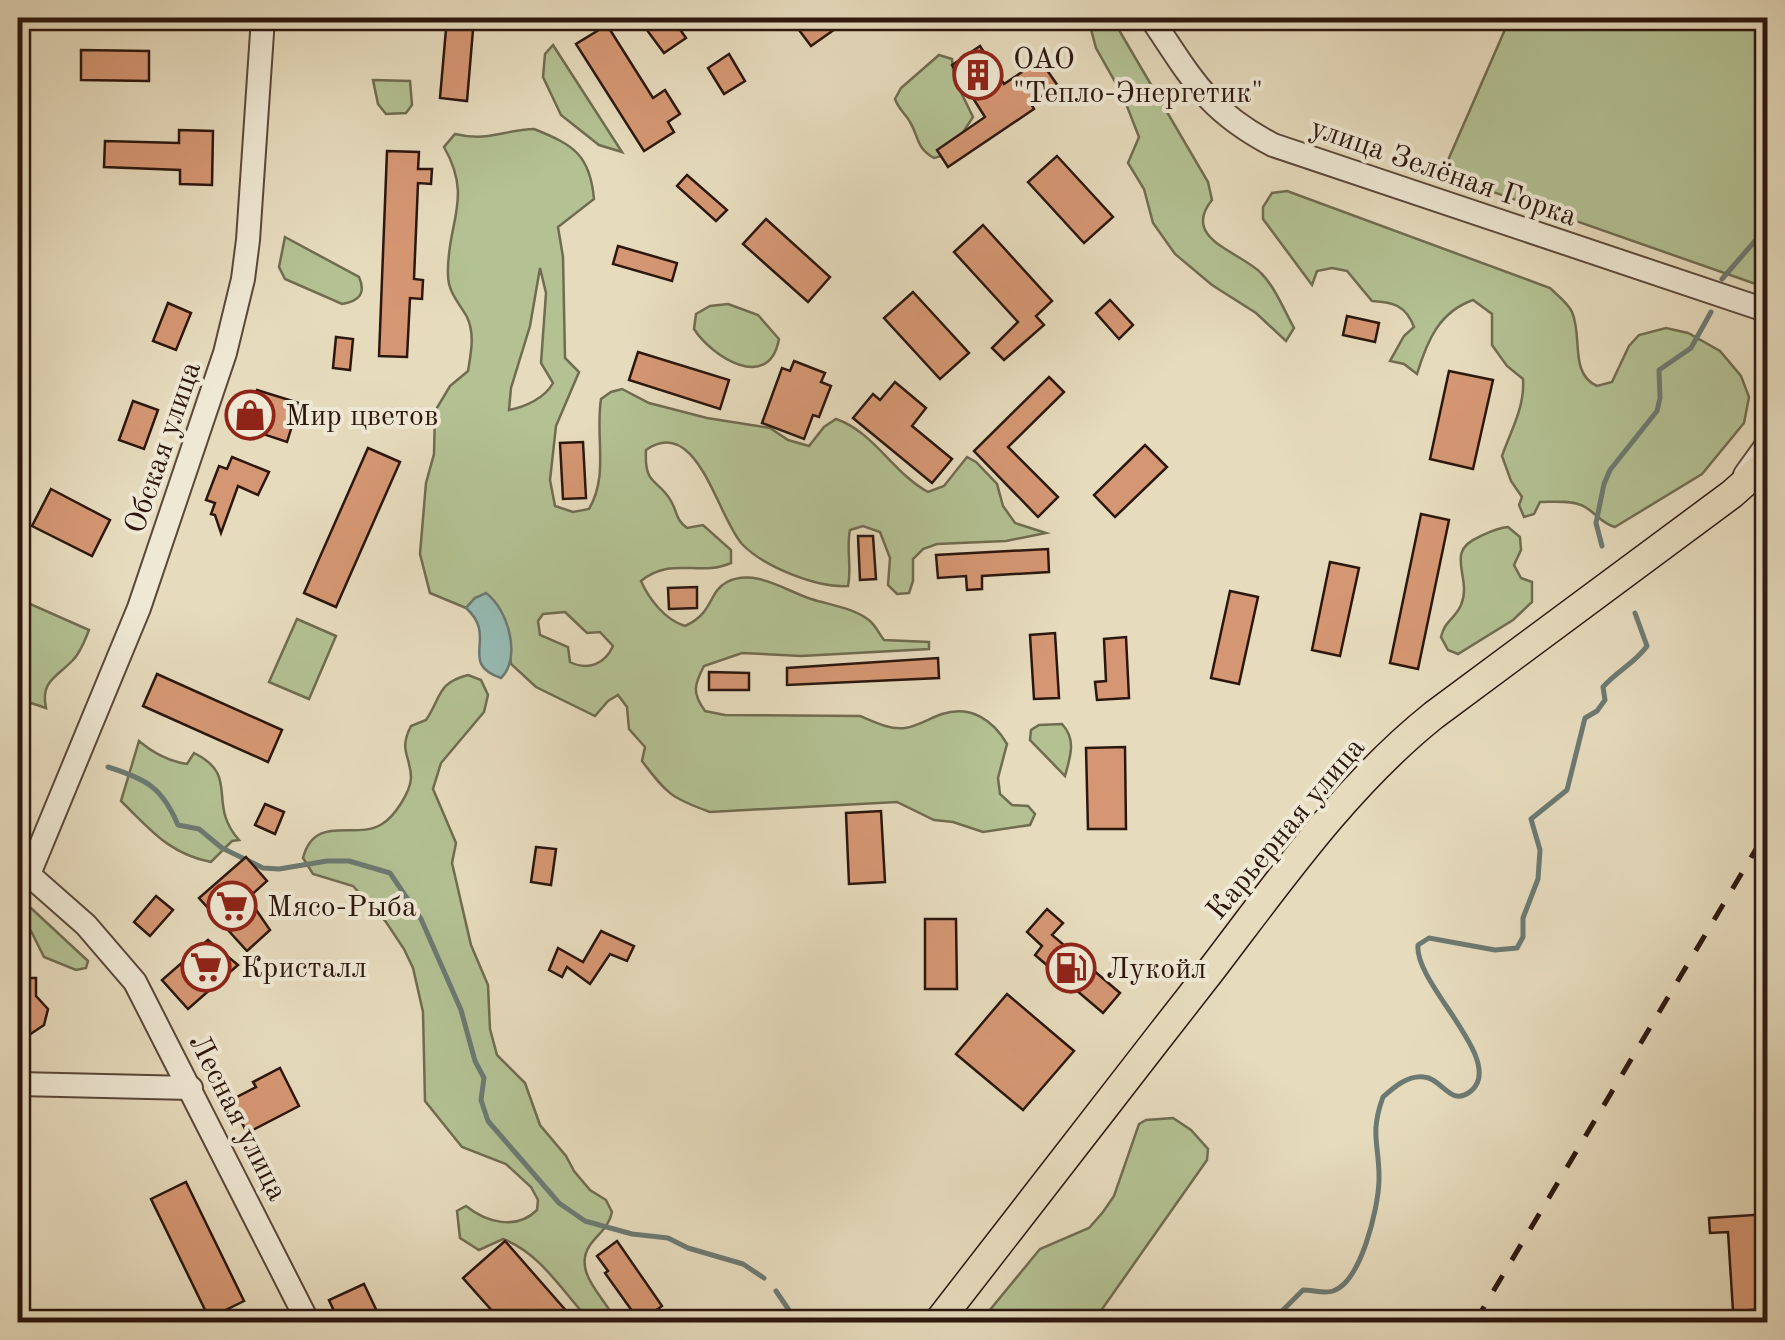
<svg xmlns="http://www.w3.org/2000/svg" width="1785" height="1340" viewBox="0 0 1785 1340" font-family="'Old Standard TT',serif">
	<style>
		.green { fill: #b3c193; stroke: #706c50; stroke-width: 2.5; fill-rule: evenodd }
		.water { fill: #96bbb4; stroke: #6c7972; stroke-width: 2.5 }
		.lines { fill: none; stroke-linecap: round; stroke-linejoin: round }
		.stream { stroke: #6c7972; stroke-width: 5 }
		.building { fill: #d59773; stroke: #2c170e; stroke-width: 2.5 }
		.minor-casing { stroke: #5a483a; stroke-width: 26 }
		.major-casing { stroke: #2c170e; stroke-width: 31 }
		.minor { stroke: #efe8d4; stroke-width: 22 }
		.major { stroke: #e6dbbd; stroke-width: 28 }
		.rail { stroke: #2c170e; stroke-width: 5; stroke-dasharray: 18 18; stroke-linecap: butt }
		.labels { text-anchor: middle; stroke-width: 8; stroke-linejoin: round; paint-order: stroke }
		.poi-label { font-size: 30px; fill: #2c170e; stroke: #efe8d4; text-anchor: start }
		.street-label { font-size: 30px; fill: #2c170e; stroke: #efe8d4 }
	</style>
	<rect width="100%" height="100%" fill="#e6dbbd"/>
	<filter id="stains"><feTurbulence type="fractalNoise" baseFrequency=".002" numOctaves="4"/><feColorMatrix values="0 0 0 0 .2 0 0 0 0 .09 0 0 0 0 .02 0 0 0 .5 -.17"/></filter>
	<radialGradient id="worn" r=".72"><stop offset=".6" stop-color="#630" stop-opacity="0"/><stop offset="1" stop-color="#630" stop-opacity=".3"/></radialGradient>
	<g class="green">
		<path d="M 1088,18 L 1112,18 L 1208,182 L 1212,200 C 1180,239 1241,252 1261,273 C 1275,287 1284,310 1294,328 L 1286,341 L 1256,313 L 1212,285 L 1175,254 L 1153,223 L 1144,189 L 1128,163 L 1139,137 L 1123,96 L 1096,48 Z"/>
		<path d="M 1510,18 L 1767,18 L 1767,288 L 1442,174 Z"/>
		<path d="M 553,45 L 622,152 L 599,145 L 561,115 L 543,77 L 545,54 Z"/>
		<path d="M 939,55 L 952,59 L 954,78 L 973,117 L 949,154 L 934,158 C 916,148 919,137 910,122 C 905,113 899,110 895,99 L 901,88 Z"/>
		<path d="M 373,80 L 410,81 L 412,105 L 406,113 L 386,114 L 378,104 Z"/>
		<path d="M 534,129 C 574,145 590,155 594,199 L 558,227 L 563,257 L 565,358 L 579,372 L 556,426 L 550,480 L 555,506 L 573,512 L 589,509 C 609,475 595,437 601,399 L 611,392 L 622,389 L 649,403 L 707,418 L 770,428 L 788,440 L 809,446 L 824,427 L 836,419 C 874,432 893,473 928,492 L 944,486 L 967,457 L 976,462 L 997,484 L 1003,506 L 1015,523 L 1046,533 L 1006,541 L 937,544 L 923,549 L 913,559 L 913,581 L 909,593 L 897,594 L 888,585 L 890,558 L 880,532 L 863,526 L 850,530 C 846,549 852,566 848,586 C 817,588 764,567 742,544 C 717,516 697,414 646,450 C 644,487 658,478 671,501 C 678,513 675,519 687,528 L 703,525 L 731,550 L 731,563 C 700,577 671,556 641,581 C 649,599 665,620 685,626 C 714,613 708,592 727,582 C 755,568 786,591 811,599 C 830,605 855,608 870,621 C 876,626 879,634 884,640 L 929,642 L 929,649 L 801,656 L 742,653 L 704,666 C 694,685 692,693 705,711 L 725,715 L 860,716 C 874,722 890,730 905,728 C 918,726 930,718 942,714 C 971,705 993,720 1007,744 L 998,778 L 1000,794 L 1012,805 L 1028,806 L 1035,814 L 1030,825 L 983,832 L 953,822 L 934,820 L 897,802 L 710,812 C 671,798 667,794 642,761 L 645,747 L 629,729 L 627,707 L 618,695 L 608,701 L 595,716 L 536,687 L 511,664 L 510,656 L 475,598 L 466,608 L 430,593 L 420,554 L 426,483 L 434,454 L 435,411 L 450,386 L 468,371 C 471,353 475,334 467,317 C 459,303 448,292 448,275 C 446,224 474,199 444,147 L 455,134 C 489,142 502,130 534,129 ZM 540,268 L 546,293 L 541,363 L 553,383 C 545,398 525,407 509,410 L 511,388 L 530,326 ZM 565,612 L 587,633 L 600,632 L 613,646 C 605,664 588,671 570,662 L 568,647 L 540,635 L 538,621 L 543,614 Z"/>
		<path d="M 1287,191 L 1550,288 C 1557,295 1568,303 1572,312 C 1583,337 1569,373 1597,386 L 1612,382 L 1629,346 L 1639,335 L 1666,328 L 1688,333 L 1720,351 L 1741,376 L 1749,397 L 1744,423 L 1702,474 L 1615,527 C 1600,523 1594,510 1581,505 C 1568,500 1553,502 1540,502 L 1534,514 L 1524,517 L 1519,505 L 1522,497 L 1511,481 L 1502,456 C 1511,430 1525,407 1523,379 L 1507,366 L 1492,345 L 1492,314 L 1473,300 C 1439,312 1427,341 1417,374 L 1404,364 L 1390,361 L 1404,336 L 1414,327 C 1406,306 1394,302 1372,301 L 1347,271 L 1332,268 L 1317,271 L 1312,285 L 1263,219 L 1263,207 L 1272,193 Z"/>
		<path d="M 285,237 L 359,277 C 366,293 360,301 342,304 L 285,279 L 279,267 Z"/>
		<path d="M 728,304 L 758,315 L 779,339 C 769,393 712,357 694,329 L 696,314 L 710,306 Z"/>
		<path d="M 1508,527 L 1520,537 L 1521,550 L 1514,565 L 1521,578 L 1532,582 L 1532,602 L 1513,620 L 1458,654 L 1448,650 L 1441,637 C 1445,620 1455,619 1461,605 C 1473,577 1443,552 1479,537 C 1490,532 1496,528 1508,527 Z"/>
		<path d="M 18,594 L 30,604 L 89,630 C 85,640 81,652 73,660 C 57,677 40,681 46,708 L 28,702 L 18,709 Z"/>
		<path d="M 297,619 L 336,636 L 309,699 L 269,682 Z"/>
		<path d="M 468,675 L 481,680 L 488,695 L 484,712 L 441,763 L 433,789 L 456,843 L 452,863 L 471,945 L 488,985 L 490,1029 L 497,1055 L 525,1083 L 540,1125 L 566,1156 L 574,1171 L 590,1190 L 606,1200 L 612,1212 C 609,1227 599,1233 590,1245 C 571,1273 607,1299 616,1322 L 591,1322 C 564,1294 541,1253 503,1239 L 479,1250 L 460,1238 L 457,1211 L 466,1206 C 486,1222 516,1231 537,1210 L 538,1200 L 531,1187 L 506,1164 L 462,1147 L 425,1101 L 423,1012 L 413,968 L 404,949 L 386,922 L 353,886 L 313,874 L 303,858 C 315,813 355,841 382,824 C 394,817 410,793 411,778 C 411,756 398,751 411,726 L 426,720 C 442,696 437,683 468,675 Z"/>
		<path d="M 1062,724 C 1077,740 1070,757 1065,776 L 1030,740 L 1031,730 L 1039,725 Z"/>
		<path d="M 139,741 C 153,753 168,761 187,764 L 194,753 C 241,776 206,803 239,840 L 232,841 L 211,862 C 169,854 150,829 121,801 Z"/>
		<path d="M 18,896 L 88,961 L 86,968 L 76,970 L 44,957 L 31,931 L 18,931 Z"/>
		<path d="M 1173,1118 L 1191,1130 L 1208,1149 L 1207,1160 L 1093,1322 L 980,1322 L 1040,1249 L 1089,1228 L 1103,1212 L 1114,1196 L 1139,1124 L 1146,1120 Z"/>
	</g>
	<path class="water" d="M 486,593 C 508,609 522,658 501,678 C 457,663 499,637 466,608 L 475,598 Z"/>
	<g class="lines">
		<g class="stream">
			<path d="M 1722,279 L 1768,226"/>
			<path d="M 1602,546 L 1596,523 L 1604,484 L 1610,470 L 1657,411 L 1660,398 L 1659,370 L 1691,348 L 1711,312"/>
			<path d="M 108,767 C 146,779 162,787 178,825 L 199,829 L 222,848 L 263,868 L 279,869 L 327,861 L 349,861 L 390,873 L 421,919 L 461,1010 L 475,1061 L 484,1078 L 481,1100 L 488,1121 L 559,1203 L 585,1221 L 632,1234 L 668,1238 L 688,1248 L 743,1264 L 764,1278"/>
			<path d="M 776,1291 L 797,1322"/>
			<path d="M 1271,1322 L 1303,1290 C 1313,1290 1324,1294 1333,1291 C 1361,1282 1378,1209 1379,1181 C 1380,1146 1369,1135 1383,1097 C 1394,1087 1408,1075 1424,1077 C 1442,1078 1450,1108 1471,1091 C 1507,1061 1414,984 1418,945 L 1429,938 L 1495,950 L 1517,948 L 1523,937 L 1523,918 L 1538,879 L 1540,850 L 1531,819 L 1567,790 L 1585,718 L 1597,711 L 1605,700 L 1603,687 C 1617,671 1635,663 1647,646 L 1635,613"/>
		</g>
	</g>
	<g class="building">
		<path d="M 447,18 L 474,18 L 467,101 L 440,98 Z"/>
		<path d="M 638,18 L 672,18 L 686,38 L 664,53 Z"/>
		<path d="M 790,18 L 831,18 L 838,27 L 811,46 Z"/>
		<path d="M 607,25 L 653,98 L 665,90 L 680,114 L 668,122 L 674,132 L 644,151 L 576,44 Z"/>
		<path d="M 980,46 L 1004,84 L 1040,60 L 1058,86 L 1031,104 L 1034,109 L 948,167 L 937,150 L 985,117 L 952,65 Z"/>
		<path d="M 81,50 L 149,51 L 149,81 L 81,80 Z"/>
		<path d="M 729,54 L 745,81 L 724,94 L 708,68 Z"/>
		<path d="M 179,130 L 213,131 L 212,185 L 180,184 L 180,170 L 104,167 L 105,141 L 179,143 Z"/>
		<path d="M 387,151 L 419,152 L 418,169 L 432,169 L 431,184 L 418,183 L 414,279 L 423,280 L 422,299 L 410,298 L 407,357 L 379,356 Z"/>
		<path d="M 1057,156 L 1113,217 L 1084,243 L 1028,182 Z"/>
		<path d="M 687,175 L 727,210 L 716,221 L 677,186 Z"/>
		<path d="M 766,219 L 830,277 L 808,302 L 743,244 Z"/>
		<path d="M 983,225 L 1052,301 L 1036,316 L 1044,325 L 1004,360 L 992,348 L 1018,322 L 954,252 Z"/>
		<path d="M 618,246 L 677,263 L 672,281 L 613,264 Z"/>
		<path d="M 913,292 L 969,353 L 940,379 L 884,318 Z"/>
		<path d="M 1110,300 L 1133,325 L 1119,339 L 1096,313 Z"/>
		<path d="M 168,303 L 191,313 L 176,350 L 153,341 Z"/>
		<path d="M 1347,316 L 1379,323 L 1375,342 L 1343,335 Z"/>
		<path d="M 336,337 L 353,339 L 350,370 L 333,368 Z"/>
		<path d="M 638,352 L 729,380 L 720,409 L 629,380 Z"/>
		<path d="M 794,361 L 825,373 L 821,382 L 831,386 L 819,417 L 813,415 L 804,439 L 762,423 L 782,368 L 790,371 Z"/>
		<path d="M 1449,371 L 1493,380 L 1473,469 L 1430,459 Z"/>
		<path d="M 1049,377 L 1064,392 L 1008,447 L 1058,497 L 1038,517 L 974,451 Z"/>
		<path d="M 895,382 L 926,408 L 912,426 L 952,459 L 932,483 L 853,418 L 873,394 L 880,400 Z"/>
		<path d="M 257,390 L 299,403 L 287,442 L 245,428 L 247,423 L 241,417 L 248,396 L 255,395 Z"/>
		<path d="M 133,401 L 158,410 L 144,449 L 119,440 Z"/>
		<path d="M 583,442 L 586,498 L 563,499 L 560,443 Z"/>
		<path d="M 1145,445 L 1167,467 L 1115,517 L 1094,495 Z"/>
		<path d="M 368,448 L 400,462 L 336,607 L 304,593 Z"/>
		<path d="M 232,457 L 269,472 L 258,495 L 238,486 L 221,533 L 215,515 L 211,514 L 215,503 L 206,500 L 219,466 L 227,469 Z"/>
		<path d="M 51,489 L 110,520 L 92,556 L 32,526 Z"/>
		<path d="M 1421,514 L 1449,520 L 1418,669 L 1390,663 Z"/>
		<path d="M 858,536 L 873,536 L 876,579 L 860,580 Z"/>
		<path d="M 1048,549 L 1049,572 L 982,576 L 982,589 L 967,590 L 966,576 L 938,578 L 936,555 Z"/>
		<path d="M 1330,562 L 1359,568 L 1340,656 L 1312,650 Z"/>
		<path d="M 697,587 L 697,608 L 669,609 L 668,588 Z"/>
		<path d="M 1230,591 L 1258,597 L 1239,684 L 1211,678 Z"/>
		<path d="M 1055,633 L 1059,698 L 1034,699 L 1030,635 Z"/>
		<path d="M 1126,637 L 1129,698 L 1097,700 L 1095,682 L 1106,681 L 1104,639 Z"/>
		<path d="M 938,658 L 939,678 L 787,685 L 787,668 Z"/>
		<path d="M 709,672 L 749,673 L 749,690 L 709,690 Z"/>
		<path d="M 157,674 L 282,730 L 268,762 L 143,706 Z"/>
		<path d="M 1125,747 L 1126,829 L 1088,829 L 1086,748 Z"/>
		<path d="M 265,804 L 284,812 L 275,834 L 255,825 Z"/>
		<path d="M 881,811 L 885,882 L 849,884 L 846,813 Z"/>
		<path d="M 536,847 L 556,849 L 551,885 L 531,882 Z"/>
		<path d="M 246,857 L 267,881 L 248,898 L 270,930 L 247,951 L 199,898 Z"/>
		<path d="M 156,896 L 173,910 L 150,936 L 134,922 Z"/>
		<path d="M 1047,909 L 1063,923 L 1052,935 L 1120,993 L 1103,1013 L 1035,955 L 1042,946 L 1027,932 Z"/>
		<path d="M 925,919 L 956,919 L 957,989 L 925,989 Z"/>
		<path d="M 601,931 L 634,946 L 627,961 L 610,954 L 590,984 L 567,967 L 562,977 L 549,970 L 558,948 L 583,962 Z"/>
		<path d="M 208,940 L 238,965 L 188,1009 L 162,980 Z"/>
		<path d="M 18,978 L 36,978 L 36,996 L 48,1009 L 44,1025 L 29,1035 L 18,1035 Z"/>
		<path d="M 1007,994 L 1074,1051 L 1023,1110 L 956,1054 Z"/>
		<path d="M 280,1068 L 299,1106 L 247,1133 L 231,1100 L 256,1087 L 253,1082 Z"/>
		<path d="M 186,1182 L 244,1301 L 209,1318 L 151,1199 Z"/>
		<path d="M 1768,1214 L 1768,1244 L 1757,1244 L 1759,1279 L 1768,1278 L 1768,1309 L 1733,1311 L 1728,1232 L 1710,1233 L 1709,1218 Z"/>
		<path d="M 505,1241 L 576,1322 L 502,1322 L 463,1278 Z"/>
		<path d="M 617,1241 L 662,1306 L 655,1311 L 664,1322 L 640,1322 L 605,1273 L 608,1271 L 597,1256 Z"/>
		<path d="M 364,1284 L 382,1322 L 339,1322 L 329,1300 Z"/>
	</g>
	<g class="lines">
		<g class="minor-casing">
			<g id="minor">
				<path d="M 1151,18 C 1191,77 1206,110 1273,145 L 1768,311"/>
				<path d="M 1745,475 L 1768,443"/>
				<path d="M 19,866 L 86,925 L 135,982 L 308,1322"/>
				<path d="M 29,874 L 139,608 L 225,353 L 243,279 L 248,240 L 263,18"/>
				<path d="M 18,1084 L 191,1088"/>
			</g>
		</g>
		<g class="major-casing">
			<path id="major" d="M 938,1322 C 1028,1206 1118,1089 1209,973 C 1278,883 1345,786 1434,715 L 1732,494 L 1768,462"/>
		</g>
		<use href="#minor" class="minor"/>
		<use href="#major" class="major"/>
		<path class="rail" d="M 1475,1322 L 1768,829"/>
	</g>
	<defs>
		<g id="building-ring" transform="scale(2.5)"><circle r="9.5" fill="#efe8d4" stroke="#8f2418" stroke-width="1.5"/><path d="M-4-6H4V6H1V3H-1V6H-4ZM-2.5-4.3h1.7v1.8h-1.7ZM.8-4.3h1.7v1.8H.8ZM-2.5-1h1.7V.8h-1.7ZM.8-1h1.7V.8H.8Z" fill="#8f2418"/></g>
		<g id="shop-ring" transform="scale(2.5)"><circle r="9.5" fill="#efe8d4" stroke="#8f2418" stroke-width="1.5"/><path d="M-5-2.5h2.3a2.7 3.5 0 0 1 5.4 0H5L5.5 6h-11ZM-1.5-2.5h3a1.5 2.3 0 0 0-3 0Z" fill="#8f2418"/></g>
		<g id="supermarket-ring" transform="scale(2.5)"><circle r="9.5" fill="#efe8d4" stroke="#8f2418" stroke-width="1.5"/><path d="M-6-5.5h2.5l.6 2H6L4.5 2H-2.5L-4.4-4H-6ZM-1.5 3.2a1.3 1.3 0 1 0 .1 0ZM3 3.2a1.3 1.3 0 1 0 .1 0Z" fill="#8f2418"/></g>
		<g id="fuel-ring" transform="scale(2.5)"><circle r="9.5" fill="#efe8d4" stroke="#8f2418" stroke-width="1.5"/><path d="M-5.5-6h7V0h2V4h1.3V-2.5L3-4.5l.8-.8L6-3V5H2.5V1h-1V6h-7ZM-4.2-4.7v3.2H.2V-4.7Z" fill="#8f2418"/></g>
	</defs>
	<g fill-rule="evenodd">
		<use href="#building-ring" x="978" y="75"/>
		<use href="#shop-ring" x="250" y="415"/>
		<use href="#supermarket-ring" x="232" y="906"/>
		<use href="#supermarket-ring" x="206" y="967"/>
		<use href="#fuel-ring" x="1071" y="968"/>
	</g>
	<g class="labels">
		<g class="poi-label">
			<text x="1013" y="68">ОАО<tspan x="1013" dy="34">"Тепло-Энергетик"</tspan></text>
			<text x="285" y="425">Мир цветов</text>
			<text x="267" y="916">Мясо-Рыба</text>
			<text x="241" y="977">Кристалл</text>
			<text x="1106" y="978">Лукойл</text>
		</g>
		<g class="street-label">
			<text transform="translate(1444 171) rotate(19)" y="10">улица Зелёная Горка</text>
			<text transform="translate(162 447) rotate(-71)" y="10">Обская улица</text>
			<text transform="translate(1285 828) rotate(-50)" y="10">Карьерная улица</text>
			<text transform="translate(239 1117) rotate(63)" y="10">Лесная улица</text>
		</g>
	</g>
	<rect width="1785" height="1340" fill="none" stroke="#e6dbbd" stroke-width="60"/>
	<rect x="20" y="20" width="1745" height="1300" fill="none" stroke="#2c170e" stroke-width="5"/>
	<rect x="30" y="30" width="1725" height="1280" fill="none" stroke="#2c170e" stroke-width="2.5"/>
	<rect width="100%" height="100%" filter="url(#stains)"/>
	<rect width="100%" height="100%" fill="url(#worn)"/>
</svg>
